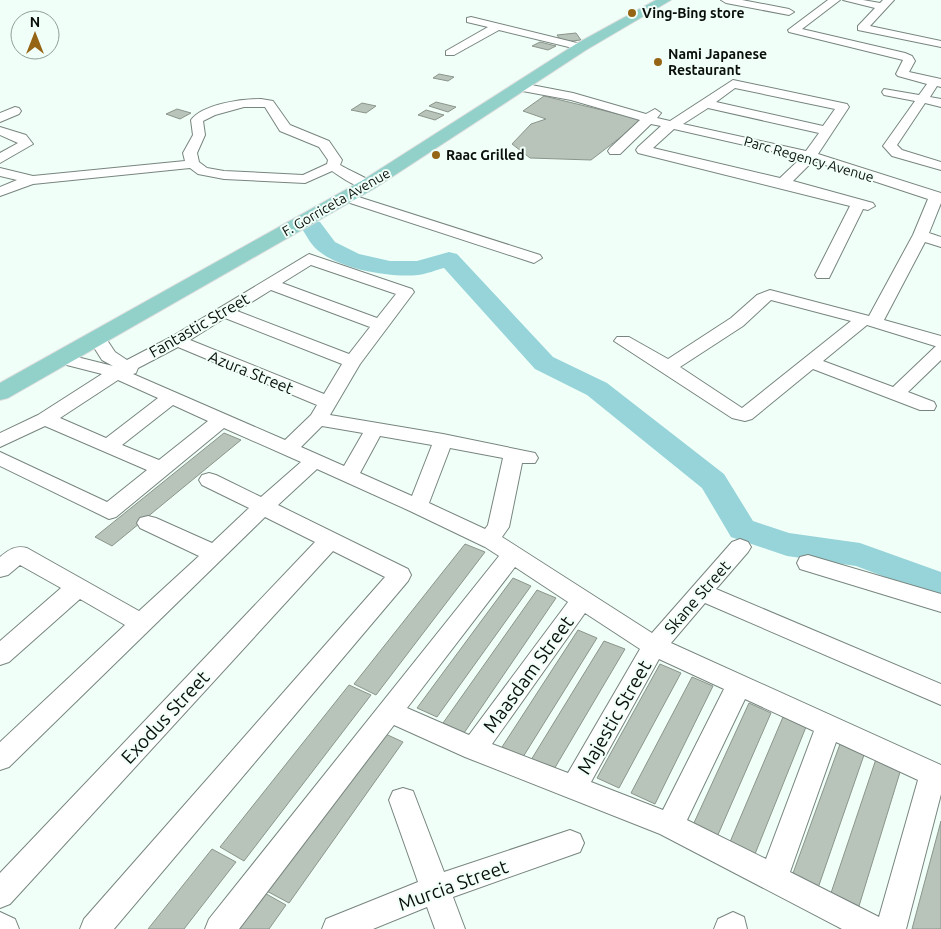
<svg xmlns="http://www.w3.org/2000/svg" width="941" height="929" viewBox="0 0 941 929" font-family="Ubuntu,sans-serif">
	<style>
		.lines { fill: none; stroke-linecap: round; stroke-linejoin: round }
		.river { fill: #97d4da; fill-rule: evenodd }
		.building { fill: #b8c3b9; stroke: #8b958c }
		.minor-casing { stroke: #78857f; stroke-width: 2 }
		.major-casing { stroke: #ddd; stroke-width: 2 }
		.minor { fill: #fff; fill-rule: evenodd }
		.major { fill: #92d1ca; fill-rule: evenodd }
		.poi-dot { fill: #956415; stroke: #f0fff8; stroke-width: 2 }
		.labels { text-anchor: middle; stroke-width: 4; stroke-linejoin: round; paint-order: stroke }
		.far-poi-label { font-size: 14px; font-weight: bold; fill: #0a0f0c; stroke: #f0fff8; text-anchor: start }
		.far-street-label { font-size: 14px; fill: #0a0f0c; stroke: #f0fff8 }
		.street-label { font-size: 16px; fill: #0a0f0c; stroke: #f0fff8 }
		.near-street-label { font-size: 19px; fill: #0a0f0c; stroke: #f0fff8 }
	</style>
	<rect width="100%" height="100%" fill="#f0fff8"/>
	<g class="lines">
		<path class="river" d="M 312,220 L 320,222 L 335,242 L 359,254 L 390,261 L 417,261 L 449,252 L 457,254 L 553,357 L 607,383 L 724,474 L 753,521 L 789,533 L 860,543 L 941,572 L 941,598 L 856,566 L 787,556 L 731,537 L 702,488 L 587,395 L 535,369 L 444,268 C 436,270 427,274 418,275 C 391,278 341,269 320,252 C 312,247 306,235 301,227 L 304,222 Z"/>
	</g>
	<g class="building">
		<path d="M 576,33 L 581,40 L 562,42 L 557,35 Z"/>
		<path d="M 540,42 L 556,46 L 548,50 L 532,46 Z"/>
		<path d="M 439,74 L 454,77 L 448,81 L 433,78 Z"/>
		<path d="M 544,96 L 643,120 L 591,160 L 530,158 L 512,144 L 531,124 L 546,119 L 523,111 Z"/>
		<path d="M 436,102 L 456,107 L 448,112 L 429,106 Z"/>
		<path d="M 362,103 L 376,106 L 366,113 L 351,110 Z"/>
		<path d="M 177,109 L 191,113 L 180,119 L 166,114 Z"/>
		<path d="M 426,110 L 444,115 L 435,120 L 418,115 Z"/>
		<path d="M 224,433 L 241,440 L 112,546 L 95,537 Z"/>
		<path d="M 465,544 L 485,552 L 376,695 L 354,684 Z"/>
		<path d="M 513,578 L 531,586 L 437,717 L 417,708 Z"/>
		<path d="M 537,590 L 556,598 L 464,733 L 443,723 Z"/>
		<path d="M 578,630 L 597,638 L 523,757 L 502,747 Z"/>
		<path d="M 604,641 L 625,649 L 553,771 L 531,760 Z"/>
		<path d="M 660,664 L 681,673 L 619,788 L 597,778 Z"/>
		<path d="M 692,677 L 713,686 L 655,804 L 631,793 Z"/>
		<path d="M 349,685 L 371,695 L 244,861 L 220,847 Z"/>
		<path d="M 749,703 L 771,713 L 717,837 L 693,825 Z"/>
		<path d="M 783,717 L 806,727 L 755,854 L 730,842 Z"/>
		<path d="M 379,731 L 403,742 L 289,903 L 263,889 Z"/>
		<path d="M 840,744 L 864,755 L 818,888 L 792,876 Z"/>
		<path d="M 876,759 L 901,769 L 859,906 L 831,893 Z"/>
		<path d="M 941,821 L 941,929 L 912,929 Z"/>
		<path d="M 212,849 L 236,862 L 184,929 L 148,929 Z"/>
		<path d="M 261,891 L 286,905 L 269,929 L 233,929 Z"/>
	</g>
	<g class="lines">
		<g class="minor-casing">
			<g id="minor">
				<path d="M 721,0 L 742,0 L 789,9 L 794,12 L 789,15 L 726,3 Z"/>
				<path d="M 828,0 L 840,0 L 802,29 L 905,53 L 912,56 L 915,61 L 909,72 L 941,79 L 941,87 L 937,86 L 930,97 L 941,99 L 941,107 L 925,103 L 897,145 L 902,150 L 941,162 L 941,170 L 892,156 L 883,146 L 915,101 L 884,95 L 882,92 L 884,89 L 919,95 L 927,84 L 898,76 L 896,74 L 903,60 L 789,32 L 788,30 Z"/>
				<path d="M 843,0 L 863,0 L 880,3 L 883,0 L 894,0 L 870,26 L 941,41 L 941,47 L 858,30 L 858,26 L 875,8 Z"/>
				<path d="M 471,17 L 585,45 L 587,47 L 581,50 L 499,30 L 454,55 L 446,55 L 446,51 L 488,27 L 467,22 L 467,18 Z"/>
				<path d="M 733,80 L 847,104 L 849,107 L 818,154 L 941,193 L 941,203 L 929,233 L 941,237 L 941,247 L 925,242 L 884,320 L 941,336 L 941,360 L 908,392 L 934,402 L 936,406 L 934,410 L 920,410 L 813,369 L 752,419 L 745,421 L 732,418 L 614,341 L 617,337 L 629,337 L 668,359 L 731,318 L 757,295 L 770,290 L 869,316 L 913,235 L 928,199 L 813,161 L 793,181 L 873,203 L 875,206 L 868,210 L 863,209 L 829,278 L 817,278 L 815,275 L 850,206 L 638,153 L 636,150 L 638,147 L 661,126 L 651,124 L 620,154 L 610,154 L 608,151 L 610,148 L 640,120 L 571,100 L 517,90 L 515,87 L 521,83 L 573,93 L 646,114 L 655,109 L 661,113 L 657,118 L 670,121 ZM 735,88 L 835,109 L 823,126 L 716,102 ZM 708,108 L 819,133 L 806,151 L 683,124 ZM 674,129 L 801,158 L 780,178 L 653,148 ZM 771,300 L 851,321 L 742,408 L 680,367 L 743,326 ZM 867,325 L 935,346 L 936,346 L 893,387 L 823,361 Z"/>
				<path d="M 261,99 L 273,101 L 290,125 L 329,141 L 342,160 L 340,165 C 347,169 374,182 376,184 L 374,187 C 359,191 344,179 332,171 L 305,183 L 224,179 L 198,174 L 190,168 L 33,184 L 0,196 L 0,187 L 17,180 L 0,176 L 0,168 L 33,176 L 185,161 L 183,153 L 193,135 L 191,120 C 203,104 242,99 261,99 ZM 244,107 L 265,107 L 280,131 L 319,147 L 328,160 L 327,164 L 303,175 L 224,171 L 207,168 L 199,162 L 197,153 L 205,135 L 203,121 L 215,115 Z"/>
				<path d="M 15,107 L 19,108 L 21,111 L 19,114 L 0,122 L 0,113 Z"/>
				<path d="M 0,127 L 26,135 L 33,144 L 0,163 L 0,153 L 18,143 L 0,135 Z"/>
				<path d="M 346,193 L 540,255 L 542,258 L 534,263 L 528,261 L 341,200 L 339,197 L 341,194 Z"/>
				<path d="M 309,254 L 412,289 L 414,292 L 360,364 L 330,415 L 443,434 L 535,453 L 538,458 L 535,463 L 522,463 L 509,527 L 502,537 L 652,633 L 732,542 L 740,539 L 748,542 L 751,547 L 748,552 L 716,589 L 941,684 L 941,705 L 705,603 L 671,643 L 941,765 L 941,794 L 906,929 L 842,929 L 660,834 L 465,757 L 394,725 L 239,929 L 205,929 L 209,919 L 499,556 L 485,547 L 410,511 L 317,469 L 278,505 L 408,569 L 411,575 L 408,581 L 114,929 L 80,929 L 84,919 L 385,577 L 333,551 L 10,904 L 0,908 L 0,873 L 315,542 L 265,517 L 9,767 L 0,770 L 0,742 L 125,625 L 80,599 L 9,662 L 0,665 L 0,641 L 61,588 L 20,565 L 8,575 L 0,577 L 0,557 C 9,550 15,545 27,548 L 139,611 L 199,556 L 140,528 L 137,523 L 140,518 L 148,516 L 156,518 L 212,543 L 249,508 L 202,485 L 199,480 L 202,475 L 209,473 L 216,475 L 261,497 L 301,462 L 224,428 L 116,517 L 109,519 L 0,466 L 0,452 L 107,502 L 147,470 L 45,426 L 0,447 L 0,433 L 38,415 L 102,374 L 55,362 L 52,358 L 55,354 L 61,353 L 113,366 L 102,360 L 88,338 L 91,334 L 103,334 L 115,352 L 127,360 L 171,337 ZM 311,265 L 396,294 L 377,318 L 282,283 ZM 271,290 L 370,327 L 349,354 L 237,311 ZM 225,318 L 342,364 L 324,394 L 190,340 ZM 178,347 L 317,405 L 311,415 L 285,440 L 133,374 L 136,373 L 138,368 ZM 118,380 L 158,398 L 106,438 L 60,418 ZM 173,405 L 208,421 L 159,460 L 122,445 ZM 322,426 L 363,433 L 344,466 L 301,447 ZM 380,436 L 432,445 L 412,496 L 360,473 ZM 450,448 L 503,458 L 488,525 L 485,529 L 429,503 ZM 515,567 L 568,602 L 469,735 L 407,708 ZM 585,613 L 640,649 L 568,773 L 492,744 ZM 659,659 L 724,689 L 663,810 L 591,782 ZM 745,699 L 814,731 L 766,859 L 687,820 ZM 836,742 L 918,780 L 879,917 L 790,872 Z"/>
				<path d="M 808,555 L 941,594 L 941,612 L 800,569 L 797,563 L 800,557 Z"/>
				<path d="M 403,788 L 413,791 L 444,872 L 570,830 L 580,834 L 584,843 L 580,852 L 453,897 L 465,929 L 435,929 L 427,907 L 373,929 L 322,929 L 326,919 L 418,882 L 389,800 L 393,791 Z"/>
				<path d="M 0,912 L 15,919 L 19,929 L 0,929 Z"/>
				<path d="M 733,912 L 744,917 L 747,929 L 714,929 L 718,919 Z"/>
			</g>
		</g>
		<g class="major-casing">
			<path id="major" d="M 656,0 L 671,0 L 586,50 L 375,188 L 8,398 L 0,400 L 0,383 L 363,180 L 576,44 Z"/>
		</g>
		<use href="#minor" class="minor"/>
		<use href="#major" class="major"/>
	</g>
	<g class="poi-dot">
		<circle cx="632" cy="13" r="5"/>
		<circle cx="658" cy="62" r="5"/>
		<circle cx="436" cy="155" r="5"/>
	</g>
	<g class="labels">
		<g class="far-poi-label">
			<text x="642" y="18">Ving-Bing store</text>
			<text x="668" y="59">Nami Japanese<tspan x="668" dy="16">Restaurant</tspan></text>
			<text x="446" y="160">Raac Grilled</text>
		</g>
		<g class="far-street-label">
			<text transform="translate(809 159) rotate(16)" y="5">Parc Regency Avenue</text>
			<text transform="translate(336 202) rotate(-30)" y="5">F. Gorriceta Avenue</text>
		</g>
		<g class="street-label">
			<text transform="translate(199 325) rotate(-30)" y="6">Fantastic Street</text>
			<text transform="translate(251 372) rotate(22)" y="6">Azura Street</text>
			<text transform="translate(697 597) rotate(-49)" y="6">Skane Street</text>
		</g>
		<g class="near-street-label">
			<text transform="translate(528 674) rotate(-54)" y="7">Maasdam Street</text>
			<text transform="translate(165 717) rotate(-47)" y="7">Exodus Street</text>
			<text transform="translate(614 717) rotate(-60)" y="7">Majestic Street</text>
			<text transform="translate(453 885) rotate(-20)" y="7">Murcia Street</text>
		</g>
	</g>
	<g transform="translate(35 35)"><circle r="24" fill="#f0fff8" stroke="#949f9a"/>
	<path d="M0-4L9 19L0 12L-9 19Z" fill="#956415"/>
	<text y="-8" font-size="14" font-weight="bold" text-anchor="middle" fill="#0a0f0c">N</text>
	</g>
</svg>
